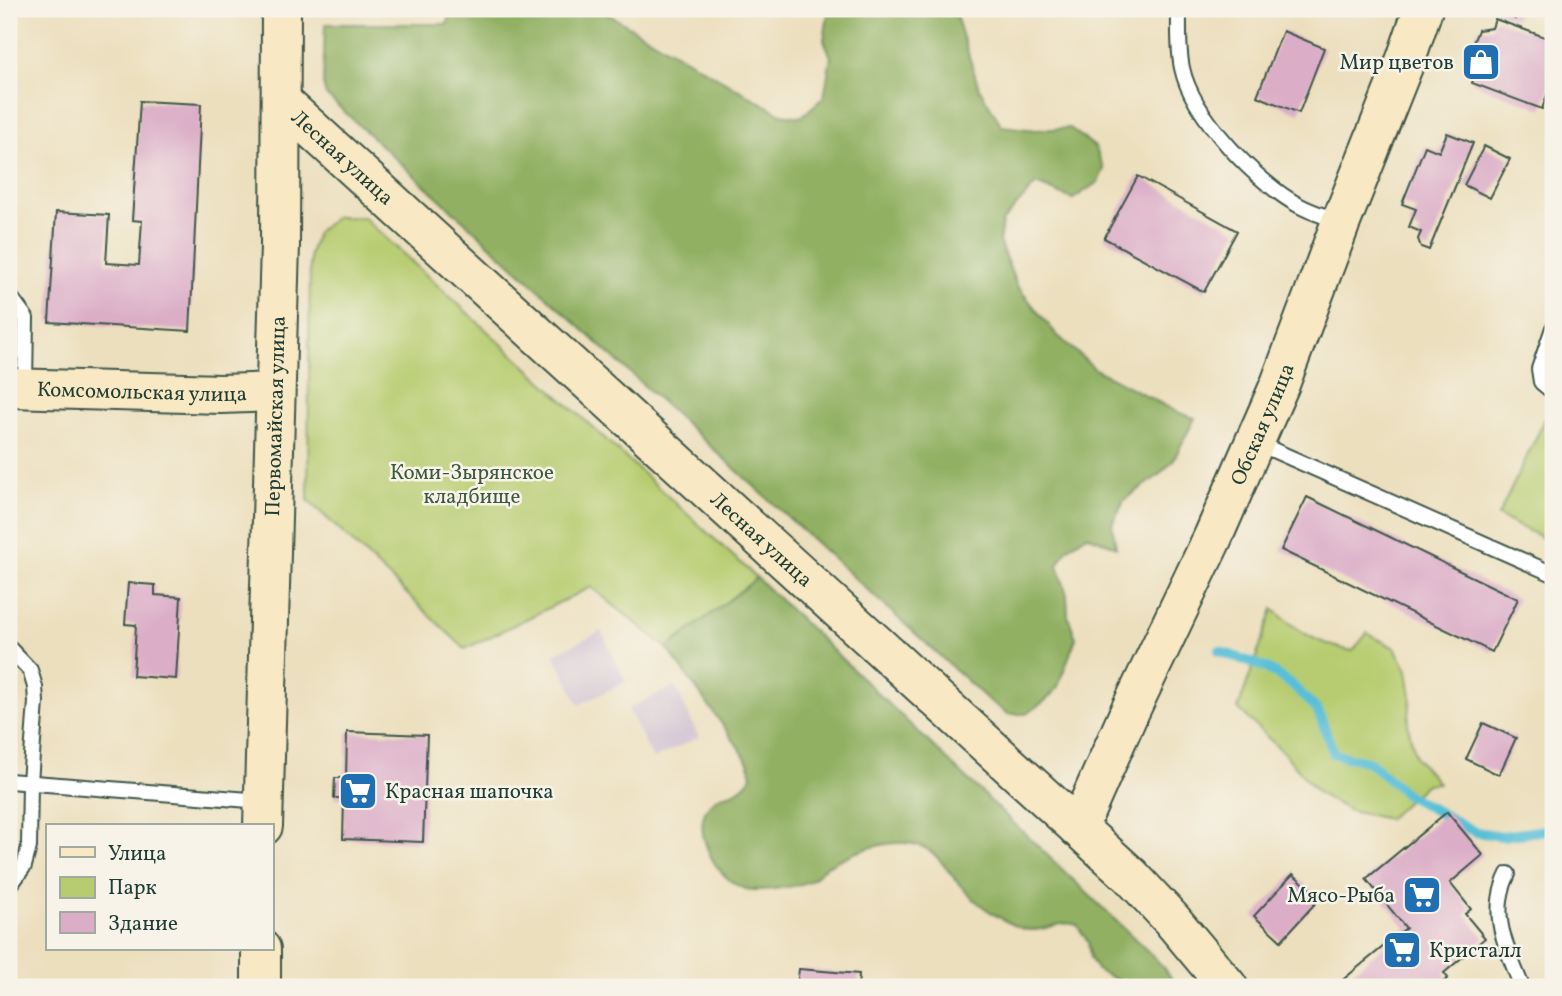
<svg xmlns="http://www.w3.org/2000/svg" width="1562" height="996" viewBox="0 0 1562 996" font-family="Vollkorn,serif">
	<style>
		.industrial { fill: #cebed0 }
		.green { fill: #b7cc70; stroke: #6b8452; stroke-width: 2 }
		.forest { fill: #91b062; stroke: #58764b; stroke-width: 2 }
		.lines { fill: none; stroke-linecap: round; stroke-linejoin: round }
		.stream { stroke: #59bfd7; stroke-width: 10 }
		.building { fill: #dbadc7 }
		.lane-casing { stroke: #3e5549; stroke-width: 18 }
		.secondary-casing { stroke: #3e5549; stroke-width: 42 }
		.lane { stroke: #fff; stroke-width: 14 }
		.secondary { stroke: #f8e8c3; stroke-width: 38 }
		.labels { text-anchor: middle; stroke-width: 5; stroke-linejoin: round; paint-order: stroke }
		.poi-label { font-size: 21px; fill: #1f3d34; stroke: #f7f3e8; text-anchor: end }
		.street-label { font-size: 21px; fill: #1f3d34; stroke: #f7f3e8 }
		.park-label { font-size: 21px; fill: #3d5a40; stroke: #f7f3e8 }
	</style>
	<rect width="100%" height="100%" fill="#f7f3e8"/>
	<filter id="ink" filterUnits="userSpaceOnUse"><feTurbulence type="fractalNoise" baseFrequency=".0143" numOctaves="2"/><feDisplacementMap in="SourceGraphic" scale="14" xChannelSelector="R" yChannelSelector="G"/><feConvolveMatrix kernelMatrix="1 2 1 2 8 2 1 2 1" color-interpolation-filters="sRGB"/></filter>
	<filter id="wash" filterUnits="userSpaceOnUse"><feTurbulence type="fractalNoise" baseFrequency=".00686" numOctaves="4" result="noise"/><feDisplacementMap in="SourceGraphic" scale="28" xChannelSelector="R" yChannelSelector="G"/><feGaussianBlur stdDeviation="1.57" result="paint"/><feColorMatrix in="noise" values="0 0 0 0 0 0 0 0 0 0 0 0 0 0 0 0 0 1.4 0 .05"/><feComposite in="paint" operator="in"/></filter>
	<g filter="url(#wash)">
		<rect width="100%" height="100%" fill="#ecdfbd"/>
		<g class="industrial">
			<path d="M 601,631 L 626,682 L 579,705 L 554,654 Z"/>
			<path d="M 675,686 L 699,737 L 653,759 L 628,709 Z"/>
		</g>
		<g class="green">
			<path d="M 336,217 L 363,217 L 757,578 L 667,648 L 591,587 L 465,649 L 308,500 L 310,254 L 317,232 Z"/>
			<path d="M 1549,411 L 1553,413 L 1553,543 L 1498,516 Z"/>
			<path d="M 1273,609 C 1298,632 1320,645 1353,651 L 1367,633 L 1395,648 L 1407,670 L 1411,696 L 1408,726 L 1416,758 L 1438,783 L 1426,784 L 1388,819 L 1350,811 L 1318,793 L 1284,753 L 1238,709 Z"/>
		</g>
		<g class="forest">
			<path d="M 449,9 L 599,9 L 781,114 L 801,117 L 824,97 L 831,57 L 824,40 L 829,9 L 954,9 L 979,88 L 1002,126 L 1036,130 L 1070,128 L 1095,147 L 1104,169 L 1098,182 L 1073,199 L 1036,184 L 1002,222 L 999,242 L 1017,286 L 1056,334 L 1095,369 L 1177,412 L 1195,418 L 1173,461 L 1158,476 L 1124,500 L 1112,524 L 1116,547 L 1087,535 L 1067,549 L 1058,565 L 1067,595 L 1068,616 L 1076,638 L 1057,689 L 1045,701 L 1026,714 L 1008,714 L 988,700 L 326,95 L 323,84 L 325,24 L 448,24 Z"/>
			<path d="M 757,578 L 1155,958 L 1174,981 L 1172,987 L 1132,987 L 1098,971 L 1090,958 L 1088,942 L 1077,925 C 1060,920 1048,930 1031,930 C 1018,930 1003,919 992,913 C 981,906 968,895 960,885 C 942,865 934,843 903,843 C 878,842 849,854 827,866 C 821,870 817,876 811,880 C 799,887 756,893 743,888 C 731,884 722,874 715,864 C 703,843 693,815 717,798 C 722,794 727,795 732,793 C 741,790 747,783 752,776 L 749,764 L 742,752 L 667,648 Z"/>
		</g>
		<g class="lines">
			<path class="stream" d="M 1219,651 L 1266,668 L 1291,684 L 1318,711 L 1334,754 L 1369,762 L 1407,795 L 1475,832 L 1503,836 L 1553,829"/>
		</g>
		<g id="blocks">
			<g class="building">
				<path d="M 1499,9 L 1519,9 L 1515,19 L 1498,12 Z"/>
				<path d="M 1495,19 L 1553,40 L 1553,78 L 1542,109 L 1472,83 L 1475,74 L 1465,64 L 1478,30 L 1492,28 Z"/>
				<path d="M 1283,31 L 1324,48 L 1299,113 L 1257,96 Z"/>
				<path d="M 140,101 L 201,104 L 190,331 L 49,322 L 56,212 L 109,215 L 106,263 L 139,265 L 142,221 L 132,220 Z"/>
				<path d="M 1447,133 L 1473,143 L 1429,250 L 1421,247 L 1418,239 L 1421,232 L 1409,227 L 1416,209 L 1402,204 L 1425,146 L 1439,152 Z"/>
				<path d="M 1484,146 L 1510,159 L 1490,198 L 1464,185 Z"/>
				<path d="M 1138,176 L 1237,231 L 1204,292 L 1104,238 Z"/>
				<path d="M 1307,497 L 1518,599 L 1492,652 L 1281,550 Z"/>
				<path d="M 128,583 L 155,585 L 155,595 L 181,597 L 176,679 L 133,676 L 136,625 L 125,624 Z"/>
				<path d="M 1483,723 L 1516,738 L 1499,775 L 1466,759 Z"/>
				<path d="M 347,732 L 427,735 L 423,842 L 343,839 L 344,798 L 334,798 L 335,778 L 346,778 Z"/>
				<path d="M 1447,812 L 1483,855 L 1450,883 L 1471,909 L 1465,914 L 1485,938 L 1444,973 L 1448,978 L 1438,987 L 1334,987 L 1406,928 L 1366,879 Z"/>
				<path d="M 1293,874 L 1320,898 L 1281,941 L 1254,916 Z"/>
				<path d="M 799,969 L 859,974 L 858,987 L 797,987 Z"/>
			</g>
		</g>
	</g>
	<g filter="url(#ink)">
		<use href="#blocks" fill-opacity="0" stroke="#3e5549" stroke-width="2"/>
		<g class="lines">
			<g class="lane-casing">
				<g id="lane">
					<path d="M 1179,9 C 1179,29 1178,49 1182,68 C 1192,116 1258,184 1300,206 C 1313,213 1328,217 1341,222"/>
					<path d="M 9,295 L 26,318 L 25,386"/>
					<path d="M 1553,328 L 1539,369 L 1541,382 L 1553,392"/>
					<path d="M 1257,443 L 1553,574"/>
					<path d="M 9,648 L 30,670 L 35,687 L 36,702 L 30,782 L 29,847 L 24,866 L 9,887"/>
					<path d="M 9,781 L 262,801"/>
					<path d="M 1508,874 C 1488,914 1507,949 1522,987"/>
				</g>
			</g>
			<g class="secondary-casing">
				<g id="secondary">
					<path id="s1" d="M 282,102 L 1131,876 L 1172,920 L 1228,987"/>
					<path id="s2" d="M 9,388 L 221,394 L 275,392"/>
					<path id="s3" d="M 263,826 L 280,245 L 281,9"/>
					<path id="s4" d="M 1078,828 L 1128,715 L 1213,537 L 1280,384 L 1341,222 L 1406,59 L 1423,9"/>
					<path d="M 261,987 L 261,949"/>
				</g>
			</g>
			<use href="#lane" class="lane"/>
			<use href="#secondary" class="secondary"/>
		</g>
	</g>
	<defs>
		<g id="shop-square" transform="scale(2.0125)"><rect x="-9" y="-9" width="18" height="18" rx="4" fill="#1f6fb2" stroke="#f7f3e8"/><path d="M-5-2.5h2.3a2.7 3.5 0 0 1 5.4 0H5L5.5 6h-11ZM-1.5-2.5h3a1.5 2.3 0 0 0-3 0Z" fill="#fff"/></g>
		<g id="supermarket-square" transform="scale(2.0125)"><rect x="-9" y="-9" width="18" height="18" rx="4" fill="#1f6fb2" stroke="#f7f3e8"/><path d="M-6-5.5h2.5l.6 2H6L4.5 2H-2.5L-4.4-4H-6ZM-1.5 3.2a1.3 1.3 0 1 0 .1 0ZM3 3.2a1.3 1.3 0 1 0 .1 0Z" fill="#fff"/></g>
	</defs>
	<g fill-rule="evenodd">
		<use href="#shop-square" x="1481" y="62"/>
		<use href="#supermarket-square" x="358" y="791"/>
		<use href="#supermarket-square" x="1422" y="895"/>
		<use href="#supermarket-square" x="1402" y="950"/>
	</g>
	<g class="labels">
		<g class="poi-label">
			<text x="1454" y="69">Мир цветов</text>
			<text x="385" y="798" text-anchor="start">Красная шапочка</text>
			<text x="1395" y="902">Мясо-Рыба</text>
			<text x="1429" y="957" text-anchor="start">Кристалл</text>
		</g>
		<g class="street-label">
			<text dy="7" stroke="none"><textPath href="#s1" startOffset="82">Лесная улица</textPath></text>
			<text dy="7" stroke="none"><textPath href="#s2" startOffset="133">Комсомольская улица</textPath></text>
			<text dy="7" stroke="none"><textPath href="#s3" startOffset="410">Первомайская улица</textPath></text>
			<text dy="7" stroke="none"><textPath href="#s4" startOffset="444">Обская улица</textPath></text>
			<text dy="7" stroke="none"><textPath href="#s1" startOffset="649">Лесная улица</textPath></text>
		</g>
		<g class="park-label">
			<text x="472" y="479">Коми-Зырянское<tspan x="472" dy="24">кладбище</tspan></text>
		</g>
	</g>
	<rect width="1562" height="996" fill="none" stroke="#f7f3e8" stroke-width="35"/>
	<rect x="46" y="824" width="228" height="126" fill="#f7f3e8" stroke="#a1aaa0" stroke-width="2"/>
	<rect x="60" y="847" width="35" height="10" fill="#f8e8c3" stroke="#a1aaa0" stroke-width="2"/>
	<text x="108" y="860" font-size="21" fill="#1f3d34">Улица</text>
	<rect x="60" y="877" width="35" height="21" fill="#b7cc70" stroke="#a1aaa0" stroke-width="2"/>
	<text x="108" y="894" font-size="21" fill="#1f3d34">Парк</text>
	<rect x="60" y="912" width="35" height="21" fill="#dbadc7" stroke="#a1aaa0" stroke-width="2"/>
	<text x="108" y="930" font-size="21" fill="#1f3d34">Здание</text>
</svg>
